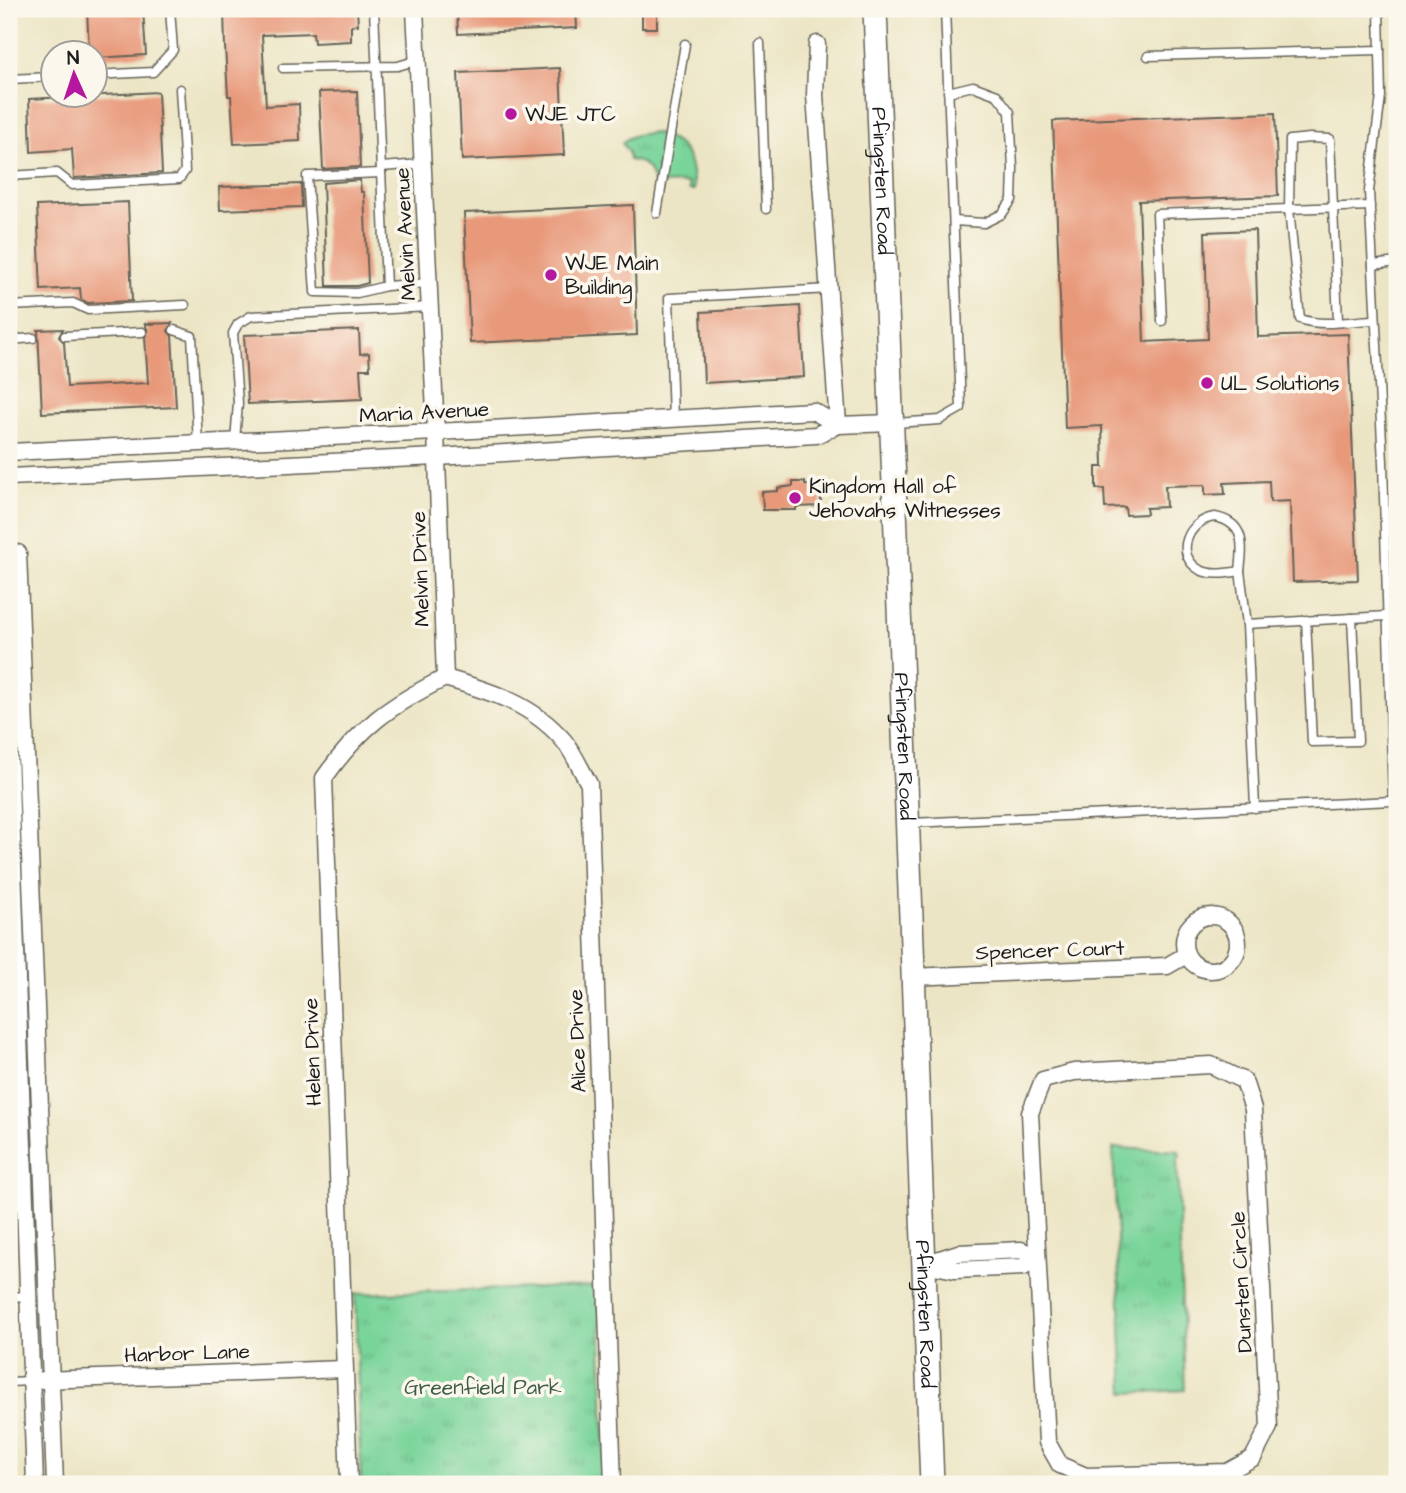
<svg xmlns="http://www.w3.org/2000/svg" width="1406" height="1493" viewBox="0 0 1406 1493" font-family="'Architects Daughter',sans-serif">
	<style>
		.grass { fill: url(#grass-tufts); stroke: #4a785b; stroke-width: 2 }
		.building { fill: #e8997a }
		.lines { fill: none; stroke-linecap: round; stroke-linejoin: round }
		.lane-casing { stroke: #656257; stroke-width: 11 }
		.street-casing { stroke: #656257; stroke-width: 19 }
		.secondary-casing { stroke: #656257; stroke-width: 26 }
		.lane { stroke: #fff; stroke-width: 8 }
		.street { stroke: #fff; stroke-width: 16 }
		.secondary { stroke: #fff; stroke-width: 23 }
		.poi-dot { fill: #b5179e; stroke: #fbf7ec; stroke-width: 2.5 }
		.labels { text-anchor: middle; stroke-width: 7; stroke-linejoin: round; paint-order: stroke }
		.poi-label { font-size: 21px; fill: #1c1c1c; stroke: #fbf7ec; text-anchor: start }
		.street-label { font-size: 21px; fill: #1c1c1c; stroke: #fbf7ec }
		.park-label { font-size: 21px; fill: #3d5c48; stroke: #fbf7ec }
	</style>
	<defs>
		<pattern id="grass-tufts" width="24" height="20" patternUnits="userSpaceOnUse" patternTransform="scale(1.75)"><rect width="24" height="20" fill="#79d49a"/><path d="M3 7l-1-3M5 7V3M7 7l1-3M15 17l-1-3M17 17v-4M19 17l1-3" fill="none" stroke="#68b584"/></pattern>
	</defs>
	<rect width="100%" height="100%" fill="#fbf7ec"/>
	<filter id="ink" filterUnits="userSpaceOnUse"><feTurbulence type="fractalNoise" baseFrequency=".0143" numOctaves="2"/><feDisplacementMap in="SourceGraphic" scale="14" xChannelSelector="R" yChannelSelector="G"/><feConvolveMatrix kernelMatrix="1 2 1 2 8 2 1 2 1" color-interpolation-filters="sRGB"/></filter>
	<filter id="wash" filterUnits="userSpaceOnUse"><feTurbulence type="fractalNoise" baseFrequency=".00686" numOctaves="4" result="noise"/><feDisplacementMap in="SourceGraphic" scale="28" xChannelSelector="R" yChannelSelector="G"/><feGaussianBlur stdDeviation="1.57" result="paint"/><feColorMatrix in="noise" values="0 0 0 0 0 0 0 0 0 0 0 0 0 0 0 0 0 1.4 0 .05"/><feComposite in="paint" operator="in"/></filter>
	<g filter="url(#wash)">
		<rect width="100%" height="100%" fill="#ece5c5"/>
		<g class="grass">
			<path d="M 657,133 C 689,145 691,158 694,190 L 689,190 L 688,183 L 654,184 C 650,167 646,162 629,160 L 628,152 L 622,143 C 632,133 644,134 657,133 Z"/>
			<path d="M 1113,1148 L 1179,1151 L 1180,1157 L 1177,1158 L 1185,1390 L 1124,1393 Z"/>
			<path d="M 599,1286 L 606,1484 L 361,1484 L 355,1294 Z"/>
		</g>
		<g id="blocks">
			<g class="building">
				<path d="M 102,9 L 143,9 L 146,55 L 94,58 L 94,52 L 89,52 L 87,10 Z"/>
				<path d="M 224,9 L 357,9 L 358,25 L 351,26 L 351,41 L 314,43 L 313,33 L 262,35 L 266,106 L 299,104 L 300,141 L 234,144 L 231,96 L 228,96 L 225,47 Z"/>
				<path d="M 457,9 L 576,9 L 577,28 L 458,34 Z"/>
				<rect x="642" y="9" width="15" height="19"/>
				<path d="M 560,68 L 564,155 L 462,160 L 458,73 Z"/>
				<path d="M 357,91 L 360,167 L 323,169 L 319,92 Z"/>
				<path d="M 158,92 L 162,173 L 74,178 L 72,149 L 31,152 L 29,99 Z"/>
				<path d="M 1275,113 L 1278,196 L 1139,201 L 1144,342 L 1208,339 L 1205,232 L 1255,230 L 1258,337 L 1348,334 L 1358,580 L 1293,582 L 1290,501 L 1270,502 L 1269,481 L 1224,483 L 1225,494 L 1205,495 L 1205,485 L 1165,486 L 1166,507 L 1146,508 L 1147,514 L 1126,515 L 1125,507 L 1105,508 L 1104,489 L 1096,489 L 1096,467 L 1103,467 L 1102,426 L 1065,428 L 1053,121 Z"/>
				<path d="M 360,180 L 361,192 L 364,192 L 368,283 L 357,286 L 327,286 L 323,183 Z"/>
				<path d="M 301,184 L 302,207 L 220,210 L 219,187 Z"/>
				<path d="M 128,202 L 132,301 L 88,303 L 81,299 L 80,288 L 41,290 L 37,206 Z"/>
				<path d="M 633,205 L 637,335 L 470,343 L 464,213 Z"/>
				<path d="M 800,306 L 804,377 L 704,383 L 701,312 Z"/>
				<path d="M 172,323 L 168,331 L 172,336 L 176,407 L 42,413 L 38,330 L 63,329 L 59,337 L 64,342 L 67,387 L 148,383 L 145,337 L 148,331 L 145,324 Z"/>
				<path d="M 359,330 L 360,354 L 369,353 L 370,369 L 360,369 L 362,399 L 248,404 L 244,335 Z"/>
				<path d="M 793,482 L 805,482 L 805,485 L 821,486 L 821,506 L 796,507 L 796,510 L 763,510 L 762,492 L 778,491 L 778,488 L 793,486 Z"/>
			</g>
		</g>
	</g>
	<g filter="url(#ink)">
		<use href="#blocks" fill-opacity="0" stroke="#656257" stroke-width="2"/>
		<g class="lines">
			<g class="lane-casing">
				<g id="lane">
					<path d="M 374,9 L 386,286 L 429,283"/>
					<path d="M 760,43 L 766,209"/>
					<path d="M 1148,56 L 1380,50"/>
					<path d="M 283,68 L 398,66 L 418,60"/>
					<path d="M 94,75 L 153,72 L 173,50 L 170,9"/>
					<path d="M 9,79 L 52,77"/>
					<path d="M 948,92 L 973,86 L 997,95 L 1010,112 L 1013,168 L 1012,200 L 1002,214 L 984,223 L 954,221"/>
					<path d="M 381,167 L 422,164"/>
					<path d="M 381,173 L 307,176 L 315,292 L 357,293 L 386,286"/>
					<path d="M 9,176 L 57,173 L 72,185 L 179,179 L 185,171 L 180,89"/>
					<path d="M 657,213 L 685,44"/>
					<path d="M 1373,265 L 1397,262"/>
					<path d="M 9,306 L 73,303 L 88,310 L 185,305"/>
					<path d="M 1162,321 L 1157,214 L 1370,206"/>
					<path d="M 1338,322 L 1330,139 L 1310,138 L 1290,140 L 1289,209 L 1300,319 C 1321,327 1350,321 1372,320 L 1375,320"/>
					<path d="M 174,330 L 192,336 L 198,443"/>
					<path d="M 65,336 L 142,332"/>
					<path d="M 9,340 L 33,338"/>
					<path d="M 673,419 L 669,298 L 830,289"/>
					<path d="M 895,423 L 940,420 L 961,408 L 945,9"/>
					<path d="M 235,441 L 238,403 L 233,333 L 238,324 L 251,316 L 430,307"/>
					<path d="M 1215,517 C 1246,523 1243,546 1240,571 C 1228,573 1212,576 1200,570 C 1173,555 1188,520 1215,517 Z"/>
					<path d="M 1240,571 L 1247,624 L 1255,808"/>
					<path d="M 1306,620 L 1312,742 L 1358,741 L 1352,618"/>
					<path d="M 1247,624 L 1387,616"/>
					<path d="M 911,823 L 1393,801 L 1383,462 L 1369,191 L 1381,96 L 1379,9"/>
					<path d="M 9,1194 L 24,1193"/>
					<path d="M 9,1297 L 28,1296"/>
					<path d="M 9,1382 L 31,1381"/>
				</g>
			</g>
			<g class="street-casing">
				<g id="street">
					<path d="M 415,9 L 436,432 L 445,678"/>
					<path d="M 817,44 L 815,95 L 838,425"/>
					<path d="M 9,452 L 436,432 L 813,411 L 838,425"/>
					<path d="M 9,477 L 437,457 L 816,435 L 838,425 L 892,423"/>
					<path d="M 18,553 L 55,1484"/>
					<path d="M 445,678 C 490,691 533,704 564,741 C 574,753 581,770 589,784 L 613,1484"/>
					<path d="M 9,754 L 35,1484"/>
					<circle cx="1211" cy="943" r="27"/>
					<path d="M 912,977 L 1167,966 L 1186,955"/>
					<path d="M 1211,1065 L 1244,1081 L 1253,1109 L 1269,1427 L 1253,1458 L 1227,1472 L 1086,1476 L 1060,1465 L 1047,1442 L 1030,1113 L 1043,1080 L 1074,1072 Z"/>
					<path d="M 1021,1250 L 1037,1258 L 1024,1267 L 955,1270 L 924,1264 L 958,1253 Z"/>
					<path d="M 42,1380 L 344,1369"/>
					<path d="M 349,1484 L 324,778 C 360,727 390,705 445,678"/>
				</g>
			</g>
			<g class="secondary-casing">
				<g id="secondary">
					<path id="s1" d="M 875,9 C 896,501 914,992 932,1484"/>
				</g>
			</g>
			<use href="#lane" class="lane"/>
			<use href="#street" class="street"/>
			<use href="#secondary" class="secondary"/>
		</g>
	</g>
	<g class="poi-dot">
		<circle cx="511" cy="114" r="7"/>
		<circle cx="551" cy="275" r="7"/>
		<circle cx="1207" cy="383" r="7"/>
		<circle cx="795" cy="498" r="7"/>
	</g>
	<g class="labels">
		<g class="poi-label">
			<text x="525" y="121">WJE JTC</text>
			<text x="565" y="270">WJE Main<tspan x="565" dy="24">Building</tspan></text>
			<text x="1221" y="390">UL Solutions</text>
			<text x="809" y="493">Kingdom Hall of<tspan x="809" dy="24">Jehovahs Witnesses</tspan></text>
		</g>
		<g class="street-label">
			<text dy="7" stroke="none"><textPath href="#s1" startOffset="172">Pfingsten Road</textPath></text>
			<text transform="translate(405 234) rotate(-93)" y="7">Melvin Avenue</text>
			<text transform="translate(424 412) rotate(-3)" y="7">Maria Avenue</text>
			<text transform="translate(420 569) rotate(-92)" y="7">Melvin Drive</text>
			<text dy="7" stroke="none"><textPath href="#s1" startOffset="738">Pfingsten Road</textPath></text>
			<text transform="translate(1050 950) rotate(-2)" y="7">Spencer Court</text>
			<text transform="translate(577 1041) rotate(-92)" y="7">Alice Drive</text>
			<text transform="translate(312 1052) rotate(-92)" y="7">Helen Drive</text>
			<text transform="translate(1241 1282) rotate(-93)" y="7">Dunsten Circle</text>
			<text dy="7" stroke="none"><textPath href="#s1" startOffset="1306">Pfingsten Road</textPath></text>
			<text transform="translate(187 1353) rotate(-2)" y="7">Harbor Lane</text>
		</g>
		<g class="park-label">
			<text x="483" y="1394">Greenfield Park</text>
		</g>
	</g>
	<rect width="1406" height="1493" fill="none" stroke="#fbf7ec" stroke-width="35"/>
	<g transform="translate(74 74) rotate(357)"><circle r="33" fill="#fbf7ec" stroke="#a29f99" stroke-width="2"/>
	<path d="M0-5L12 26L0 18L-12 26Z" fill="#b5179e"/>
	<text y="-10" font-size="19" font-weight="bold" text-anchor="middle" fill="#1c1c1c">N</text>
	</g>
</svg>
